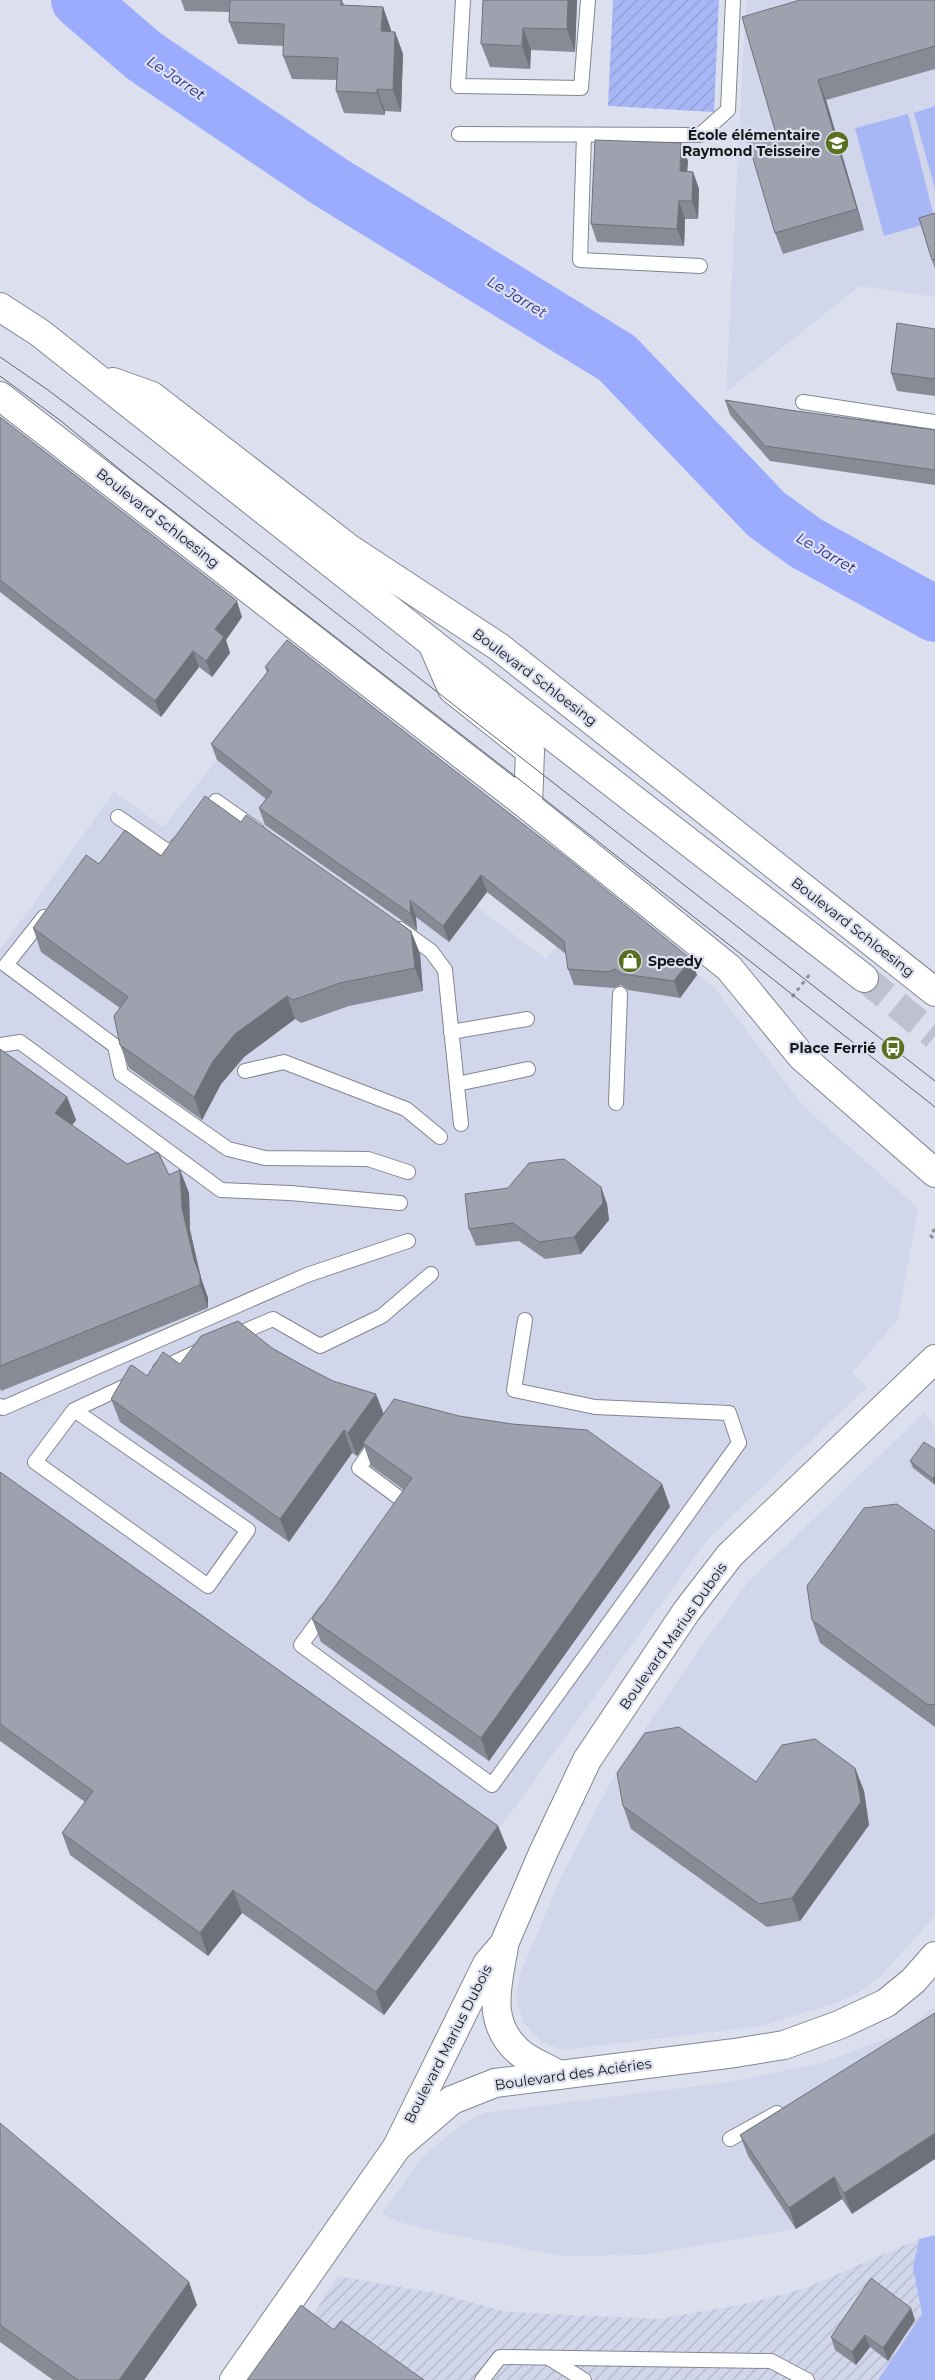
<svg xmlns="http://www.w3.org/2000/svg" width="935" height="2380" viewBox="0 0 935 2380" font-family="Montserrat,sans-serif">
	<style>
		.built { fill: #d1d6eb }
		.industrial { fill: url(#industrial-furrows) }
		.green { fill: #a7b6f5 }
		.garden { fill: url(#garden-furrows) }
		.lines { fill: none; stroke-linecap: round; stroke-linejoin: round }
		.river { stroke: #9bacfe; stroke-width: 56 }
		.highway-tunnel { stroke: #bec2ce; stroke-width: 28; stroke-dasharray: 28 14; stroke-linecap: butt }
		.lane-casing { stroke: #828592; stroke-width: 16 }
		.street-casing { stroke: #828592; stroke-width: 30 }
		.secondary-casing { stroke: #828592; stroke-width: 30 }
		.highway-casing { stroke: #828592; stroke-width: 30 }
		.path { stroke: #8e929c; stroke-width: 3; stroke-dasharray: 4 4; stroke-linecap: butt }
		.lane { stroke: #fff; stroke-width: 14 }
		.street { stroke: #fff; stroke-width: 28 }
		.secondary { stroke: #fff; stroke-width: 28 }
		.highway { stroke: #fff; stroke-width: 28 }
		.tram { stroke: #61646c; stroke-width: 1 }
		.wall { fill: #888b96 }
		.shaded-wall { fill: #6f717a }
		.building { fill: #9ea2af; stroke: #6f717a }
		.labels { text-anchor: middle; stroke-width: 4.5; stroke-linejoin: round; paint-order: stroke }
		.poi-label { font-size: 14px; font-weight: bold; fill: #15171b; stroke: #dce0ee; text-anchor: end }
		.street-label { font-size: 14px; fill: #15171b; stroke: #dce0ee }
		.water-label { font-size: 15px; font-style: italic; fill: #2a2e8a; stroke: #dce0ee }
	</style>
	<defs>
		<pattern id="industrial-furrows" width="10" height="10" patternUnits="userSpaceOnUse" patternTransform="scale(1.25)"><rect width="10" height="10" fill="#d1d6eb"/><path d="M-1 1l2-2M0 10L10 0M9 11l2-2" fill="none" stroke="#b3b7c9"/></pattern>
		<pattern id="garden-furrows" width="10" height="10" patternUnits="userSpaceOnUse" patternTransform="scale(1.25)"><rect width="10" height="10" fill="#a7b6f5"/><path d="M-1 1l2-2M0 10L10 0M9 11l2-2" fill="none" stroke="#8f9cd1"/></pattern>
	</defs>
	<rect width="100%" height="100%" fill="#dce0ee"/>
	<g class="built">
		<path d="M 746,0 L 935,0 L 935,297 L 860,286 L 726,392 Z"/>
		<path d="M 217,760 L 449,942 L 476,906 L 546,959 L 577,920 L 594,892 L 714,987 L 802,1105 L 918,1208 L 898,1319 L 852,1373 L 867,1387 L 708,1539 L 492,1839 L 0,1488 L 0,950 L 114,792 L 163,827 Z"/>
		<path d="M 924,1413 L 935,1427 L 935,1916 L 879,1978 L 857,1994 L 833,2004 L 762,2026 L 563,2050 L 541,2042 L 524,2023 L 516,1999 L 520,1974 L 561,1877 L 617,1770 L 702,1645 L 748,1582 Z"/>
		<path d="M 935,2005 L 935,2159 L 852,2214 L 842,2199 L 796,2229 L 644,2255 L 562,2256 L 442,2233 L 396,2221 L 382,2214 L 422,2157 L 461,2125 L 484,2113 L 729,2082 L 822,2063 L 906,2031 Z"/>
	</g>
	<path class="industrial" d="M 919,2239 L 913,2268 L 922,2314 L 878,2380 L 271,2380 L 338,2276 L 441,2294 L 507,2312 L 659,2319 L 749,2303 L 803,2289 Z"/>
	<g class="green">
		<path d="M 935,106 L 935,189 L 914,113 Z"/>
		<path d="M 908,114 L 935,221 L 884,236 L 855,128 Z"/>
		<path d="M 935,2235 L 935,2380 L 878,2380 L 922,2314 L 913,2268 L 919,2239 Z"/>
	</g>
	<path class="garden" d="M 613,0 L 719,0 L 714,112 L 608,106 Z"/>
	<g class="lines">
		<path class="river" d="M 79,0 L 144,56 L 330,182 L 617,358 L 766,514 L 806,543 L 935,614"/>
		<path class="highway-tunnel" d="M 864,978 L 935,1036"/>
		<g class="lane-casing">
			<g id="lane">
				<path d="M 463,0 L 458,86 L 581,88 L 588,0"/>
				<path d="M 459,134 L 700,135 L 728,110 L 733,0"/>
				<path d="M 584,135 L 580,260 L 700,266"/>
				<path d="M 803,402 L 935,422"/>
				<path d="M 118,817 L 170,853 L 178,844"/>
				<path d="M 202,817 L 216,801 L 257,830"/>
				<path d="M 44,917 L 6,965 L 115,1046 L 121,1074 L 228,1149 L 265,1158 L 368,1159 L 408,1172"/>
				<path d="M 400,929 L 431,951 L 445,970 L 461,1124"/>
				<path d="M 451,1032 L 527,1019"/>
				<path d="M 0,1045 L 20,1042 L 221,1190 L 290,1193 L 400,1203"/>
				<path d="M 245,1071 L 284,1062 L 406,1109 L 440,1137"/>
				<path d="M 457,1084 L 528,1069"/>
				<path d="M 616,1103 L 620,994"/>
				<path d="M 233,1336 L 273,1319 L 320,1346 L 382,1316 L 431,1274"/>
				<path d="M 160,1369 L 201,1350"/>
				<path d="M 0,1406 L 3,1408 L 307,1275 L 408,1241"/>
				<path d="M 74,1410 L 35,1462 L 208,1586 L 248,1530 L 74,1410 L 134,1382"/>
				<path d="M 377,1442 L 359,1468 L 406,1503 L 400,1511"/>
				<path d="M 326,1611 L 301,1645 L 492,1785 L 739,1443 L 729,1413 L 595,1407 L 514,1390 L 525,1320"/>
				<path d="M 730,2139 L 777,2113"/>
				<path d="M 549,2358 L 584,2380"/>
				<path d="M 482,2380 L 500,2357 L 771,2361 L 807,2380"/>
			</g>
		</g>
		<g class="street-casing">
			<g id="street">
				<path d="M 504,1946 C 498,1984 485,2021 518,2051 C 529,2061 546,2067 559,2075"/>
				<path d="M 397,2147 L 487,1964 L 504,1944 L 543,1853 L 587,1760 L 686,1612 L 730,1555 L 935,1359"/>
				<path d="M 234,2380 L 397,2147 L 452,2100 L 495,2083 L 735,2053 L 784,2045 L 839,2025 L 886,2003 L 913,1981 L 935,1956"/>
			</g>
		</g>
		<g class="secondary-casing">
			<g id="secondary">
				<path d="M 0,307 L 40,333 L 432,643 L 452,689 L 530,751 L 528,806 L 729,968 L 802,1057 L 935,1173"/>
				<path d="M 113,382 L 152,396 L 350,549 L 499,647 L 935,992"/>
				<path d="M 0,396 L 528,806"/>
			</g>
		</g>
		<g class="highway-casing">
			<path id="highway" d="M 432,643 L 864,978"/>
		</g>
		<g class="path">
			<path d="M 792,997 L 810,974"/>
			<path d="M 935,1229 L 930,1235 L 935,1240"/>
		</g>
		<use href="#lane" class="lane"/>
		<use href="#street" class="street"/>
		<use href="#secondary" class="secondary"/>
		<use href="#highway" class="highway"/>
		<g class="tram">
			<path d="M 0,357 L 48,390 L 139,459 L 935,1081"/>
			<path d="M 0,376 L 61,421 L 129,477 L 529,787 L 935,1107"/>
		</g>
	</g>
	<g class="wall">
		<path d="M 181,0 L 342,0 L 344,5 L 383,7 L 391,30 L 391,32 L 395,32 L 403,54 L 401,112 L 385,111 L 385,115 L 344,113 L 336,91 L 337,80 L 292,79 L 283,56 L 284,46 L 238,44 L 229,22 L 230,12 L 185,11 Z"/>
		<path d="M 577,0 L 575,52 L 531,50 L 530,69 L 490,67 L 481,44 Z"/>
		<path d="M 800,0 L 935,0 L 935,69 L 826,100 L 864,230 L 783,254 L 775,233 L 775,130 Z"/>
		<path d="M 688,161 L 687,171 L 693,172 L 699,189 L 698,219 L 685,219 L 684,246 L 597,242 L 591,224 Z"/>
		<path d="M 935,213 L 935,269 L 932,260 Z"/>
		<path d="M 935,329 L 935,396 L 897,391 L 891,373 Z"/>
		<path d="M 725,400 L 789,410 L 935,430 L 935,485 L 770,461 L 730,415 Z"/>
		<path d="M 0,417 L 242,617 L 226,640 L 230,653 L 212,677 L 199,667 L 161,717 L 0,592 Z"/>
		<path d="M 265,667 L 697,975 L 680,998 L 628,990 L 621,985 L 614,988 L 574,985 L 568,969 L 566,954 L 487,892 L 449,942 L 416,917 L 417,931 L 265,825 L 259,808 L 266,799 L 217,760 L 211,744 L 267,673 Z"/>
		<path d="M 241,822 L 411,931 L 420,954 L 423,991 L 349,1006 L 301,1023 L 295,1019 L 244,1057 L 221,1084 L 202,1120 L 129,1068 L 120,1045 L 120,1008 L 41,952 L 33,928 L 99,864 L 161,856 Z"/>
		<path d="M 0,1049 L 67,1097 L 76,1120 L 72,1125 L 127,1164 L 169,1175 L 180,1170 L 189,1193 L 190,1230 L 201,1278 L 208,1298 L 208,1308 L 1,1391 L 0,1388 Z"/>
		<path d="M 601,1187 L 607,1204 L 609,1220 L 581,1254 L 545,1259 L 519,1241 L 476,1246 L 469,1229 Z"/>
		<path d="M 272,1348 L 383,1414 L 662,1484 L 670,1507 L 489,1761 L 321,1642 L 312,1619 L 404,1490 L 371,1466 L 364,1446 L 357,1456 L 352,1453 L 289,1542 L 120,1422 L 111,1399 L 147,1376 L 180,1364 Z"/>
		<path d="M 935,1449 L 935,1485 L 913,1468 L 910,1461 Z"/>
		<path d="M 0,1472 L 498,1826 L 507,1848 L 384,2015 L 242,1913 L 208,1956 L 70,1855 L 62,1833 L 85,1802 L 0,1741 Z"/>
		<path d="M 935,1531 L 935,1727 L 820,1643 L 812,1620 Z"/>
		<path d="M 855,1768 L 864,1791 L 869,1825 L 800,1921 L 767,1927 L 631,1829 L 623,1806 L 756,1782 Z"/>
		<path d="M 935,2013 L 852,2214 L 842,2199 L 796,2229 L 748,2156 L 740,2135 Z"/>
		<path d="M 0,2123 L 197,2305 L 144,2380 L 53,2380 L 0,2342 Z"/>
		<path d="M 915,2320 L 888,2361 L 870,2347 L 856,2365 L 835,2350 L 831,2337 Z"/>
	</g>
	<g class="shaded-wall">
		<path d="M 568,0 L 577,0 L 575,52 L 567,29 Z"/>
		<path d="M 383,7 L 391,30 L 389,53 L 381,31 Z"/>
		<path d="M 523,28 L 531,50 L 530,69 L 522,46 Z"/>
		<path d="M 395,32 L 403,54 L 401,112 L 393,90 Z"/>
		<path d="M 818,80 L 826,100 L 864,230 L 857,209 Z"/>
		<path d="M 377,89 L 385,111 L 385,115 L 377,93 Z"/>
		<path d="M 681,143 L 688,161 L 686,188 L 680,171 Z"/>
		<path d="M 693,172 L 699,189 L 698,219 L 692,201 Z"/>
		<path d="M 679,201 L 685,219 L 684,246 L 677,229 Z"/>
		<path d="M 237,601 L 242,617 L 226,640 L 230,653 L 212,677 L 206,661 L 215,629 Z"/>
		<path d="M 193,651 L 199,667 L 161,717 L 155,701 Z"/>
		<path d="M 481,875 L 487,892 L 449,942 L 443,926 Z"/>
		<path d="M 410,900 L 416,917 L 417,931 L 411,914 Z"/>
		<path d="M 411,931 L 420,954 L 423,991 L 415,968 Z"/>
		<path d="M 691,959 L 697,975 L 680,998 L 674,981 Z"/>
		<path d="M 287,996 L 295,1019 L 244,1057 L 221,1084 L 202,1120 L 194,1097 L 213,1061 L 235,1034 Z"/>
		<path d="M 67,1097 L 76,1120 L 64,1136 L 55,1113 Z"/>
		<path d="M 180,1170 L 189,1193 L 190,1230 L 201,1278 L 208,1298 L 208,1308 L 200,1285 L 182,1208 Z"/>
		<path d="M 601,1187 L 607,1204 L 609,1220 L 581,1254 L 574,1237 Z"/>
		<path d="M 376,1394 L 385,1417 L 363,1443 L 364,1446 L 357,1456 L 348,1433 Z"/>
		<path d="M 344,1430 L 352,1453 L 289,1542 L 280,1519 Z"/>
		<path d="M 935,1475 L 935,1485 L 933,1479 Z"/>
		<path d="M 662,1484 L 670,1507 L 489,1761 L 481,1738 Z"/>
		<path d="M 855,1768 L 864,1791 L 869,1825 L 800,1921 L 792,1898 Z"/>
		<path d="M 498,1826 L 507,1848 L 384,2015 L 376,1992 Z"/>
		<path d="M 233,1890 L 242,1913 L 208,1956 L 200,1933 Z"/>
		<path d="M 935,2133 L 935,2159 L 852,2214 L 844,2193 Z"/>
		<path d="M 834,2177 L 842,2199 L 796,2229 L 789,2208 Z"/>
		<path d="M 189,2282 L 197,2305 L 144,2380 L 119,2380 Z"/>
		<path d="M 911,2308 L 915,2320 L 888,2361 L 883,2348 Z"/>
		<path d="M 865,2335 L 870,2347 L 856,2365 L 852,2352 Z"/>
	</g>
	<g class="building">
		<path d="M 230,0 L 341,0 L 341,5 L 383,7 L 381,31 L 395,32 L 393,90 L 377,89 L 377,93 L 336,91 L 338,58 L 283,56 L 284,24 L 229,22 Z"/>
		<path d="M 483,0 L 568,0 L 567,29 L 523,28 L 522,46 L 481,44 Z"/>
		<path d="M 800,0 L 935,0 L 935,46 L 818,80 L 857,209 L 775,233 L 747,138 L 775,130 L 742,17 Z"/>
		<path d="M 595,140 L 681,143 L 680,171 L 693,172 L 692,201 L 679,201 L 677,229 L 591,224 Z"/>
		<path d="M 935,213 L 935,259 L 932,260 L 919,218 Z"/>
		<path d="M 897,323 L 935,329 L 935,379 L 891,373 Z"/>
		<path d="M 725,400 L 789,410 L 935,430 L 935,470 L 765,446 Z"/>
		<path d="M 0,417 L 237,601 L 215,629 L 224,637 L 206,661 L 193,651 L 155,701 L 0,580 Z"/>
		<path d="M 287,640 L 568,859 L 691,959 L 674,981 L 622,974 L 615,969 L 608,972 L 568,969 L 564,941 L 481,875 L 443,926 L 410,900 L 411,914 L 259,808 L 272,792 L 211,744 L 269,670 L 265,667 Z"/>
		<path d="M 205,796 L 241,822 L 246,815 L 411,931 L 415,968 L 340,983 L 293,1000 L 287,996 L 235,1034 L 213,1061 L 194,1097 L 120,1045 L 114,1016 L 128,997 L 33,928 L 86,855 L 99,864 L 125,830 L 161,856 Z"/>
		<path d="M 0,1049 L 67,1097 L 55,1113 L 127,1164 L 158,1152 L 169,1175 L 180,1170 L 182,1208 L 194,1260 L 200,1275 L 200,1285 L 0,1366 Z"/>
		<path d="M 564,1159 L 601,1187 L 603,1203 L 574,1237 L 539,1242 L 513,1223 L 469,1229 L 465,1194 L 508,1188 L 529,1163 Z"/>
		<path d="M 238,1321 L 272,1348 L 302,1365 L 333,1381 L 376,1394 L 348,1433 L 344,1430 L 280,1519 L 111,1399 L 130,1366 L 132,1365 L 147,1376 L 163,1352 L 180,1364 L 201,1336 Z"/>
		<path d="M 394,1399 L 459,1416 L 512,1424 L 587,1430 L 662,1484 L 481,1738 L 312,1619 L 412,1478 L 363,1443 Z"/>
		<path d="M 924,1442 L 935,1449 L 935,1475 L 933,1479 L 910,1461 Z"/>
		<path d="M 0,1472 L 498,1826 L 376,1992 L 233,1890 L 200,1933 L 62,1833 L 93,1791 L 0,1724 Z"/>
		<path d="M 897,1504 L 935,1531 L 935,1704 L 928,1705 L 812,1620 L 807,1586 L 864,1508 Z"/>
		<path d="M 679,1727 L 756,1782 L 782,1745 L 815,1739 L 855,1768 L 861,1802 L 792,1898 L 759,1904 L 623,1806 L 617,1773 L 645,1733 Z"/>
		<path d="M 935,2013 L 935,2133 L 844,2193 L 834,2177 L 789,2208 L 740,2135 Z"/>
		<path d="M 0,2123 L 189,2282 L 119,2380 L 78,2380 L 0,2325 Z"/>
		<path d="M 871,2278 L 911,2308 L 883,2348 L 865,2335 L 852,2352 L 831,2337 Z"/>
		<path d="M 301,2305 L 334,2330 L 341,2321 L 424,2380 L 247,2380 Z"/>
	</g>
	<defs>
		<g id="school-disc" transform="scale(1.25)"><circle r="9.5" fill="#597021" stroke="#dce0ee"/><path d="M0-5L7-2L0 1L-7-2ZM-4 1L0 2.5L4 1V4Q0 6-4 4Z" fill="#fff"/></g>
		<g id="shop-disc" transform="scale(1.25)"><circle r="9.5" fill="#597021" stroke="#dce0ee"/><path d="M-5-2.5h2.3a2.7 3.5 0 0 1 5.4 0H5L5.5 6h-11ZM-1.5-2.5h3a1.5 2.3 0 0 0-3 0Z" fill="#fff"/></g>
		<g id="bus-disc" transform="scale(1.25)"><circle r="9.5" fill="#597021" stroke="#dce0ee"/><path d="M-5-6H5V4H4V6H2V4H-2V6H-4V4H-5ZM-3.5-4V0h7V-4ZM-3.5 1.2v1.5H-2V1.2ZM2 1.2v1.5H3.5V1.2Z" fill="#fff"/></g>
	</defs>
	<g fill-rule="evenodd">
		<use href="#school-disc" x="837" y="143"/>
		<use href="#shop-disc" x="630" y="961"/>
		<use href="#bus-disc" x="893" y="1048"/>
	</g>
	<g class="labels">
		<g class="poi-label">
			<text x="820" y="140">École élémentaire<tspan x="820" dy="16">Raymond Teisseire</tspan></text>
			<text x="648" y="966" text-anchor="start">Speedy</text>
			<text x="876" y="1053">Place Ferrié</text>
		</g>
		<g class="street-label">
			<text transform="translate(158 518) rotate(38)" y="5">Boulevard Schloesing</text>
			<text transform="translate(535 677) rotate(37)" y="5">Boulevard Schloesing</text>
			<text transform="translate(853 927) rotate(38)" y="5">Boulevard Schloesing</text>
			<text transform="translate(673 1636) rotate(-55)" y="5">Boulevard Marius Dubois</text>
			<text transform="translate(448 2044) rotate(-63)" y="5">Boulevard Marius Dubois</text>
			<text transform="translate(573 2074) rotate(-8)" y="5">Boulevard des Aciéries</text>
		</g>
		<g class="water-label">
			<text transform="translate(176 78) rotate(34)" y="5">Le Jarret</text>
			<text transform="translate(517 297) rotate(31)" y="5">Le Jarret</text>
			<text transform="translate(826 553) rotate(30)" y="5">Le Jarret</text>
		</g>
	</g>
</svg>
